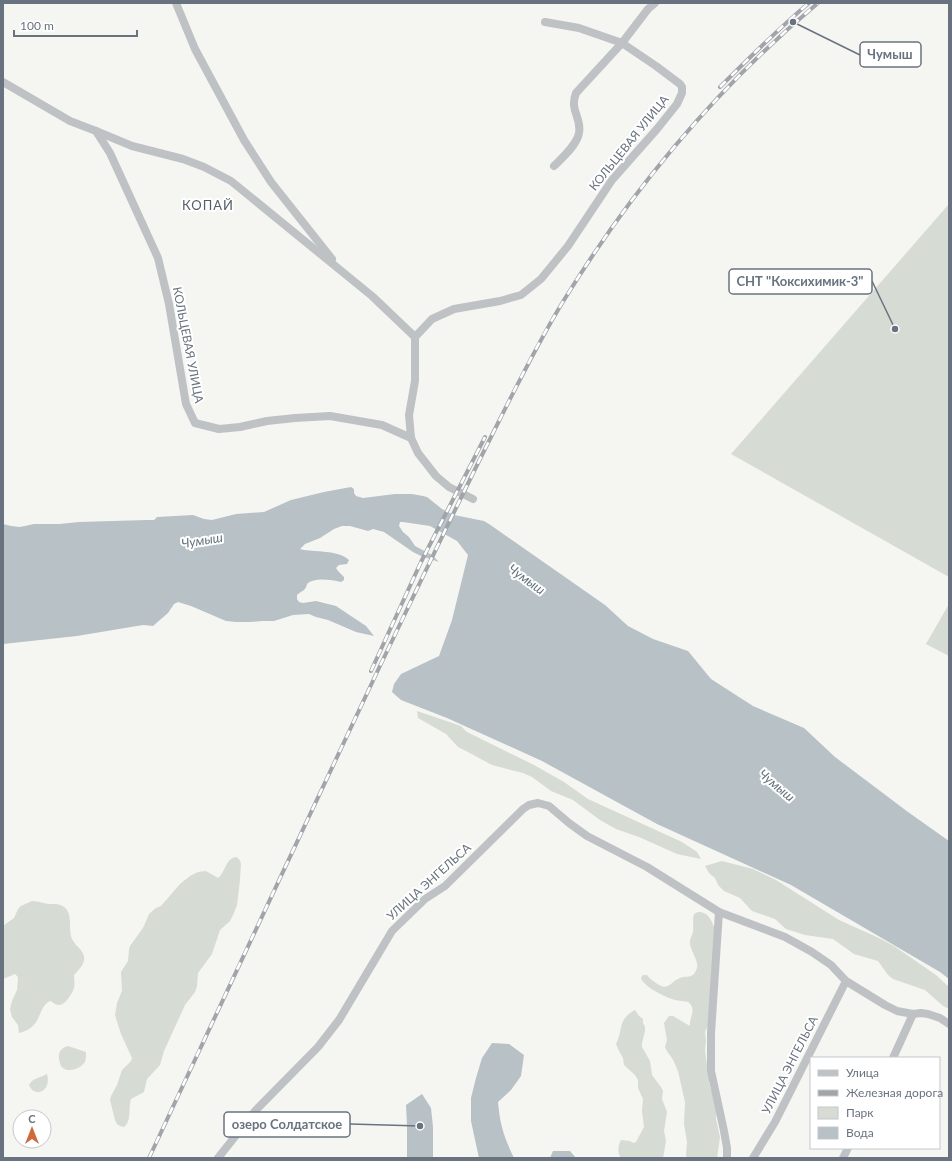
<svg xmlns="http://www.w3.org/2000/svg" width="952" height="1161" viewBox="0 0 952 1161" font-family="Lato,sans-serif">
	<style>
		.green { fill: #d6dbd4 }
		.water { fill: #b8c1c5 }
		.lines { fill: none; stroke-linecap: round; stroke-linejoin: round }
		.minor { stroke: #bfc2c5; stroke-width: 8 }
		.rail-casing { stroke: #a1a5aa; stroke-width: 4 }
		.rail { stroke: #fff; stroke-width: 2.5; stroke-dasharray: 8; stroke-linecap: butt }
		.labels { text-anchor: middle; stroke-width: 4; stroke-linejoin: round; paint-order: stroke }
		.street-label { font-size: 12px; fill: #68737f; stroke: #fff }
		.neighbourhood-label { font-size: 13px; letter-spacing: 1px; fill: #555d66; stroke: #fff }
		.water-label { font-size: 13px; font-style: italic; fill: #63737c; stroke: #fff }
		.leader { fill: none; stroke: #68737f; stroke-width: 1.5 }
		.callout-dot { fill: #68737f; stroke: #fff; stroke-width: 1.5 }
		.callout { fill: #fff; stroke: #68737f; stroke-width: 1.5 }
		.callout-label { font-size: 13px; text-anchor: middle; font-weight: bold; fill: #68737f }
	</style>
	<rect width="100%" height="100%" fill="#f5f5f2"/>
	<g class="green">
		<path d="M 949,204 L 949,577 L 731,454 Z"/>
		<path d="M 949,604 L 949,656 L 926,644 Z"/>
		<path d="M 417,711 L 461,726 L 467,732 L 534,765 L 564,782 L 588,799 L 682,842 L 697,852 L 701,859 L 677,854 L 639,837 L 616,829 L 600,820 L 573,800 L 551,791 L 532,777 L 523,773 L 492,765 L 466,751 L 458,747 L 446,734 L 418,718 Z"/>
		<path d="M 236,857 L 239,859 L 241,863 L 240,880 L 237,905 L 234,913 L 230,921 L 220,930 L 212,954 L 198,973 L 197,986 L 195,992 L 185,1005 L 164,1051 L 160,1065 L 147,1079 L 144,1092 L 131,1099 C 128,1108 132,1121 124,1127 L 120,1126 L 117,1124 L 115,1120 L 110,1100 L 111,1096 L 117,1085 L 122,1070 L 131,1061 L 132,1058 L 121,1034 L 115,1015 L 117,1003 L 122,991 L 121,972 L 128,961 L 129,949 L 130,946 L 143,928 L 149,914 L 156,908 L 161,906 L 180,884 L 190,876 L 198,872 L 206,871 L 218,878 C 226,872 225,859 236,857 Z"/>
		<path d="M 722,861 L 753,869 L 776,880 L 839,920 L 879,938 L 894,946 L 936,975 L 949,987 L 949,1009 L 943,1006 L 925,990 L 893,979 L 888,975 L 878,961 L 854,954 L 833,939 L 805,935 L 786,929 L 775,919 L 752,911 L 740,898 L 724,891 L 718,885 L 715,878 L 709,873 L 705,866 Z"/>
		<path d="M 32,901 C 39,901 44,904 50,904 C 52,904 54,904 56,904 C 76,907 67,927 72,939 C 74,943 77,946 80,949 C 89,960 82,966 74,975 C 74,979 75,984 74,988 C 72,994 65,1005 59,1005 C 55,1005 53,1002 50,1001 C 36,1008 44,1027 19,1033 L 18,1025 L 12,1017 L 10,1009 L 12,1001 L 17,990 L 18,977 L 15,974 L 3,979 L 3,926 L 14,918 L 18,909 L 21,906 Z"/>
		<path d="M 698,912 C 709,912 711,920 715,929 L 710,1021 L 705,1032 L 706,1041 L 705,1050 L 710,1087 L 717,1106 L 716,1119 L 720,1137 L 717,1158 L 687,1158 L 686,1155 L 687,1142 L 684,1124 L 685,1102 L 678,1071 C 676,1068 676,1065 674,1062 C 672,1056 667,1053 665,1047 L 667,1040 L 664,1023 L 669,1016 L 673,1016 L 690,1026 C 689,1020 694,1013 692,1007 C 691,1005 690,1003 688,1002 C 684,1001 679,1001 675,1000 C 665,997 644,987 641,978 L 643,975 L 647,975 C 650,979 653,981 656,983 C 668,992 670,982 680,978 C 687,975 693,980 697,968 C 699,962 691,951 690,944 C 689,940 692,936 693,932 C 694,926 692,920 694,914 Z"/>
		<path d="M 635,1010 L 639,1016 L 643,1019 L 643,1023 L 645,1027 L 645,1031 L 642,1043 L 642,1047 L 650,1061 L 652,1075 L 661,1087 L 663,1091 L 662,1099 L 667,1112 L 664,1131 L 666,1141 L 663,1158 L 621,1158 C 617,1153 618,1145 621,1140 L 630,1141 L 633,1143 L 636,1142 L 644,1127 L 642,1111 L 643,1099 L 638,1088 L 638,1080 L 635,1075 L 624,1065 L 623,1058 L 619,1051 L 616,1044 C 624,1028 617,1020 635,1010 Z"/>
		<path d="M 68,1046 L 86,1052 C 86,1056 86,1059 85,1062 C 81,1068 69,1073 63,1068 C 60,1066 60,1062 59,1059 C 58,1052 61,1048 68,1046 Z"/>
		<path d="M 47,1074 C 52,1091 35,1099 29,1085 C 32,1078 40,1078 47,1074 Z"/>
	</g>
	<g class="water">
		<path d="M 351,487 L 354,489 L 354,493 L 356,496 L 363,498 L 395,494 L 412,494 L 423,496 L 427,497 L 442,509 L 454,515 L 484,521 L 489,524 L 605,605 L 628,626 L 653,639 L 688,651 L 711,679 L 753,706 L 804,728 L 835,757 L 908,812 L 949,841 L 949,979 L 940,972 L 791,885 L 657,824 L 542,761 L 447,718 L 401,700 L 392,692 L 394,684 L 401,674 L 439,656 L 452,620 L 468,555 L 457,541 L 430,526 L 403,522 L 400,522 L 399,526 L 403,532 L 409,537 L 415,546 L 432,555 L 439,562 L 421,556 L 413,552 L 384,532 L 373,529 L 368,531 L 350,526 L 342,526 L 334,529 L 320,538 L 305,544 L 300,549 C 315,553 337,549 349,560 L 347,564 L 339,565 L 336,568 L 338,571 L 344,577 L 344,580 L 341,582 C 331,580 315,577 307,584 C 306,591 301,591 297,595 L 297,599 L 299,602 L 303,603 L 316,601 L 336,606 L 366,626 L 374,636 L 356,632 L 328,620 L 316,617 L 309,614 L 293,615 L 274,621 L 262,621 L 250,622 L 236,622 L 226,621 L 191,606 L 178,602 L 174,604 L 168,613 L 153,626 L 143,625 L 77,636 L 3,644 L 3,524 L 11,526 L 20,527 L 34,524 L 59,524 L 79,522 L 147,520 L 154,520 L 157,517 L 193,515 L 204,519 L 212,520 L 236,514 L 264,512 L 291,500 L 324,492 Z"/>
		<path d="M 492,1043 L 509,1044 L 524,1055 L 521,1076 L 511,1090 L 498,1102 C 500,1125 504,1137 514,1158 L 479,1158 L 471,1121 L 471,1098 L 476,1078 L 482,1058 Z"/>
		<path d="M 422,1094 L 431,1108 L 433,1127 L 433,1158 L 407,1158 L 407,1125 L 406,1105 Z"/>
		<path d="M 553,1151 L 570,1151 L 576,1158 L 550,1158 Z"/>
	</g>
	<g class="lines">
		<g class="minor">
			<path d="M 176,3 L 195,49 L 244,140 L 271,182 L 332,259"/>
			<path d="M 3,82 L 70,121 L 96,131 L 132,146 L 183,159 L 204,167 L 231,181 L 372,296 L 415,337"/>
			<path d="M 96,131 L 110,153 L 158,258 L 169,304 L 186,404 L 195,423 L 219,429 L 240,427 L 267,421 L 295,418 L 330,416 L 382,425 L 411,438"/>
			<path d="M 554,166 C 562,158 577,145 579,133 C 582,117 569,111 576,93 L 622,43 L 648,9 L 655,3"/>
			<path d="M 473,499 L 449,487 L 436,476 L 418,453 L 411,438 L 409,415 L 415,381 L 415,337 L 432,319 L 454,309 L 500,301 L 521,295 L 541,279 L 568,246 L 612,180 L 657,129 L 677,104 L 682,93 L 682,87 L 680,84 L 656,66 L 622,43 L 579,28 L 545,22"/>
			<path d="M 719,912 L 711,1033 L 711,1071 L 724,1131 L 727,1148 L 727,1158"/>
			<path d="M 893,1058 L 913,1014"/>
			<path d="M 218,1158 L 256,1110 L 318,1047 L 339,1020 L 392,931 L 425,899 L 445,886 L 523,809 L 529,805 L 538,803 L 549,806 L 569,823 L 587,836 L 647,867 L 719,912 L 785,937 L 812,952 L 831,965 L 846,981 L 885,1005 L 897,1011 L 913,1014 L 921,1013 L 928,1014 L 940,1018 L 949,1024"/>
			<path d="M 753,1158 L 775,1122 L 846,981"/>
			<path d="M 843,1158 L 848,1148"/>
		</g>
		<g class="rail-casing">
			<g id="rail">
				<path d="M 720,87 C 749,58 778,29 809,3"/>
				<path d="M 371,671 L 421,562 L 485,437"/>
				<path d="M 149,1158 C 225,995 302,831 379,668 C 416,591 453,513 491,437 C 514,391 537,344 564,300 C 633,188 718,87 818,3"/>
			</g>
		</g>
		<use href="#rail" class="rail"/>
	</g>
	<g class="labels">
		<g class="street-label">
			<text transform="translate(629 143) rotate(-51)" y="4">КОЛЬЦЕВАЯ УЛИЦА</text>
			<text transform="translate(188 345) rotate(79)" y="4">КОЛЬЦЕВАЯ УЛИЦА</text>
			<text transform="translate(429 882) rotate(-42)" y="4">УЛИЦА ЭНГЕЛЬСА</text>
			<text transform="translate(790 1065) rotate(-63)" y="4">УЛИЦА ЭНГЕЛЬСА</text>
		</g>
		<g class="neighbourhood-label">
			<text x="208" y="210">КОПАЙ</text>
		</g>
		<g class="water-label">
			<text transform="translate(202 540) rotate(-9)" y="5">Чумыш</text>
			<text transform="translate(527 579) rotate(36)" y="5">Чумыш</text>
			<text transform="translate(777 785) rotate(40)" y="5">Чумыш</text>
		</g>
	</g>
	<path class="leader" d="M793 22L860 55M895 329L872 281M420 1126L350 1124"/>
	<g class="callout-dot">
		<circle cx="793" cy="22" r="4"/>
		<circle cx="895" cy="329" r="4"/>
		<circle cx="420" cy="1126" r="4"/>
	</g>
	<g class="callout">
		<rect x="860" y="42" width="61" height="25" rx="4"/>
		<rect x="729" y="269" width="143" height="25" rx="4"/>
		<rect x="224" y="1112" width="126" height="25" rx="4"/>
	</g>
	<g class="callout-label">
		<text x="890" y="59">Чумыш</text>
		<text x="800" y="286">СНТ "Коксихимик-3"</text>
		<text x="287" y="1129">озеро Солдатское</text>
	</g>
	<rect width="952" height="1161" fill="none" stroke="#68737f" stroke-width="8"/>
	<rect x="810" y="1057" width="130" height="92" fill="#ffffff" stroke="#c3c7cc"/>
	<rect x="818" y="1070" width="20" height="6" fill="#bfc2c5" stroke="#c3c7cc"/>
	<text x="846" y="1077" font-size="12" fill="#68737f">Улица</text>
	<rect x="818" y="1090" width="20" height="6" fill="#a1a5aa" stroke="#c3c7cc"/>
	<text x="846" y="1097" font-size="12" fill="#68737f">Железная дорога</text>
	<rect x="818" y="1107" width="20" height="12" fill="#d6dbd4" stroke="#c3c7cc"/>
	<text x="846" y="1117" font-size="12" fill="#68737f">Парк</text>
	<rect x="818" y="1127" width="20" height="12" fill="#b8c1c5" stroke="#c3c7cc"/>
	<text x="846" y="1137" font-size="12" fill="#68737f">Вода</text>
	<g transform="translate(32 1129)"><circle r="19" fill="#ffffff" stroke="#c3c7cc"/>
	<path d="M0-3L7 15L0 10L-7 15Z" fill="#cd6b3b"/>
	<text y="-6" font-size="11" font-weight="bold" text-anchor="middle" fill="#68737f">С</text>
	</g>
	<path d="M14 30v6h123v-6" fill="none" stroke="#68737f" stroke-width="2"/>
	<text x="20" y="30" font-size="12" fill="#68737f" stroke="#ffffff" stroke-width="3" paint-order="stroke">100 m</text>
</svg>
